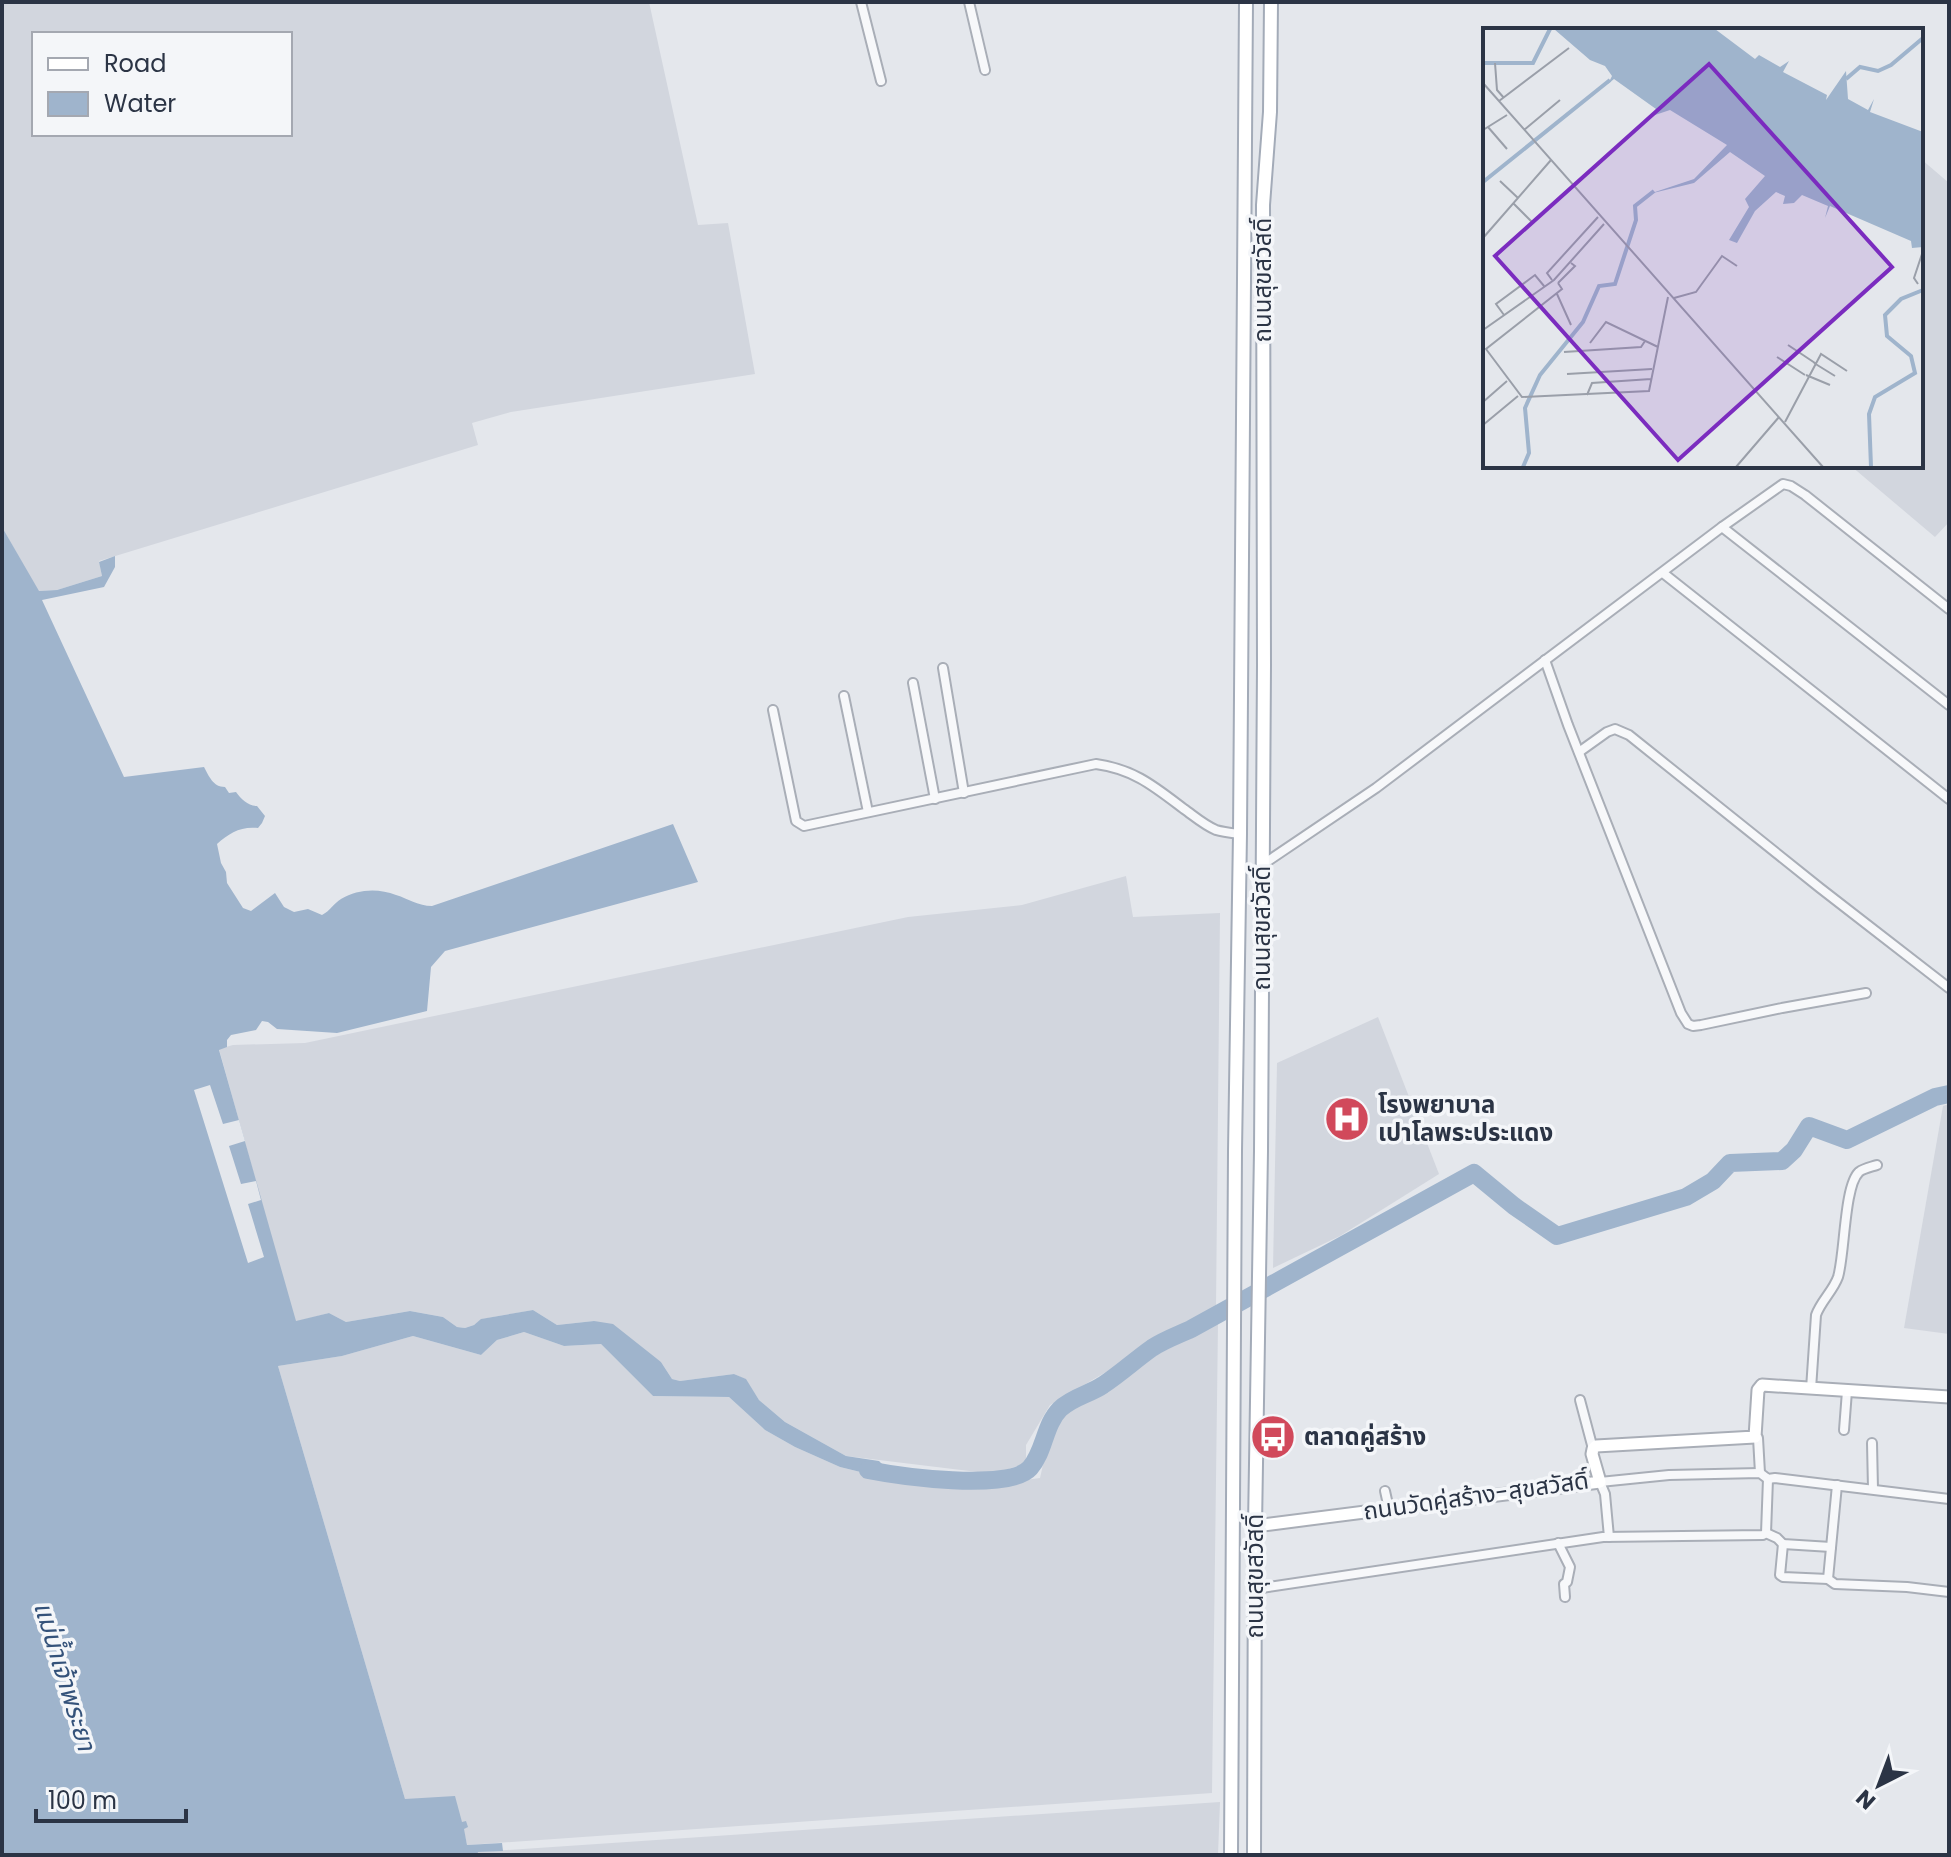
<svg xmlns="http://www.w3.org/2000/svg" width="1951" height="1857" viewBox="0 0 1951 1857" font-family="Poppins,'Noto Sans Thai',sans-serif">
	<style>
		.built { fill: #d2d6de; fill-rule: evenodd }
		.water { fill: #9fb4cc }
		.pier { fill: #e4e7ec }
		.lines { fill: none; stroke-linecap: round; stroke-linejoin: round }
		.river { stroke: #9fb4cc; stroke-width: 18 }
		.street-casing { stroke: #a9aeb7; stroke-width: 12 }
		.secondary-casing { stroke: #a9aeb7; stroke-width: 15 }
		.primary-casing { stroke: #a3abb8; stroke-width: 16 }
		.street { stroke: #f7f8fa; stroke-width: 8 }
		.secondary { stroke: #fff; stroke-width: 11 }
		.primary { stroke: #fff; stroke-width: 12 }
		.labels { text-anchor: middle; stroke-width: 7; stroke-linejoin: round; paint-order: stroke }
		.street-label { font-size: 24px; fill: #2b3445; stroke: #f4f6f9 }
		.poi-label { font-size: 24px; font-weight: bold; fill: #2b3445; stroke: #f4f6f9; text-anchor: start }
		.water-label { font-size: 26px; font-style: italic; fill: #34527a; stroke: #f4f6f9 }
		.inset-river { fill: none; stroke: #9fb4cc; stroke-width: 4 }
		.inset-road { fill: none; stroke: #9a9fa9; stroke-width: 2 }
		.view { fill: #7b2cbf; fill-opacity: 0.15; stroke: #7b2cbf; stroke-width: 4 }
		.inset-edge { fill: none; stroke: #2b3445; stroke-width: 4 }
	</style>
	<rect width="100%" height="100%" fill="#e4e7ec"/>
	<g class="built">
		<path d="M 2,2 L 649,2 L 698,225 L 728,223 L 755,374 L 511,412 L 472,423 L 478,445 L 99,561 L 102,576 L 57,590 L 38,591 L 2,527 ZM 34,34 L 290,34 L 290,134 L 34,134 Z"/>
		<path d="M 1921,159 L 1949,183 L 1949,522 L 1935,537 L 1851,466 L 1921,466 Z"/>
		<path d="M 1126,876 L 1133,917 L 1220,913 L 1216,1307 L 1050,1405 L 1026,1445 L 1026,1463 L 994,1474 L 846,1456 L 785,1422 L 759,1400 L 745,1379 L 734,1374 L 680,1381 L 672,1379 L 661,1362 L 594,1321 L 557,1325 L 533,1310 L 482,1319 L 474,1325 L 465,1328 L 457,1327 L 443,1317 L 410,1311 L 346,1322 L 329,1313 L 295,1322 L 219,1049 L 233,1045 L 305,1043 L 908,917 L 1022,905 Z"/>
		<path d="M 1378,1017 L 1439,1174 L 1340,1236 L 1273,1268 L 1277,1063 Z"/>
		<path d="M 1949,1104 L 1949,1334 L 1904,1328 L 1943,1106 Z"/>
		<path d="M 1218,1323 L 1212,1793 L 467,1845 L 462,1822 L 405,1799 L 278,1366 L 342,1356 L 413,1336 L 481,1355 L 497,1340 L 524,1332 L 564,1346 L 601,1344 L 653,1396 L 729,1397 L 765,1430 L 795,1447 L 840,1467 L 889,1479 L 960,1489 L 1040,1478 L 1056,1407 Z"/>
		<path d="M 1220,1802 L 1218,1855 L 477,1855 L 477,1852 Z"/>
	</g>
	<path class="water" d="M 2,527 L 39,591 L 57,590 L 102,576 L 99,562 L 115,556 L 115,567 L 104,587 L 42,600 L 124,777 L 204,767 C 209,776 213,787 225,787 L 229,793 L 236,792 C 241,799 248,806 257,806 L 265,816 L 262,823 L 258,828 C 241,826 229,833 217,844 L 221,863 L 226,872 L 227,883 L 243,908 L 251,911 L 275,893 L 284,907 L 294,912 L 308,909 L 322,915 C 330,911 334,903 341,899 C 358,889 378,888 396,895 C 409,899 418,906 432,906 L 673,824 L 698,882 L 445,951 L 431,967 L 427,1011 L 337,1033 L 277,1029 L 268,1022 L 262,1021 L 256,1030 L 231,1035 L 227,1040 L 227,1047 L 219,1050 L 296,1321 L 329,1313 L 346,1322 L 410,1311 L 443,1317 L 457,1327 L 465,1328 L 474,1325 L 481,1319 L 533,1310 L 557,1325 L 594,1321 L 613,1324 L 661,1362 L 672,1379 L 680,1381 L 734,1374 L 746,1379 L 759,1400 L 785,1422 L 846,1456 L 879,1461 L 890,1472 L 889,1479 L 840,1467 L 795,1447 L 765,1430 L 729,1397 L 653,1396 L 601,1344 L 564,1346 L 524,1332 L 497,1340 L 481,1355 L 413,1336 L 342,1356 L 278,1366 L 405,1799 L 455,1796 L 462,1822 L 466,1821 L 468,1827 L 464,1829 L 467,1845 L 502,1843 L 503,1851 L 478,1852 L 477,1855 L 2,1855 Z"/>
	<path class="pier" d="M 210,1085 L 223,1124 L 239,1120 L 245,1141 L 229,1146 L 241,1184 L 256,1181 L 261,1200 L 248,1204 L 264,1257 L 248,1263 L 194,1090 Z"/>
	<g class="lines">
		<path class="river" d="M 868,1470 C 898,1476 1009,1492 1030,1468 C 1045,1451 1044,1425 1060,1409 C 1072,1397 1090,1394 1103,1385 C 1120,1374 1135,1360 1152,1348 C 1164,1340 1178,1335 1191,1329 L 1474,1173 L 1514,1206 L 1557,1236 L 1686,1197 L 1713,1181 L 1730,1163 L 1782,1161 L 1794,1150 L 1809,1126 L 1847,1140 L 1935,1097 L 1949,1094"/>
		<g class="street-casing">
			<g id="street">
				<path d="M 861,2 L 881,81"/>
				<path d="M 969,2 L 985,70"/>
				<path d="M 1722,527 L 1949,705"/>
				<path d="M 1663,573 L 1949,799"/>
				<path d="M 1545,660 L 1568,725 L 1681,1013 L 1688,1024 L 1693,1026 L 1701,1025 L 1782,1008 L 1866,993"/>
				<path d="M 943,668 L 964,793"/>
				<path d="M 913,683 L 935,799"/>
				<path d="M 844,696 L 868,812"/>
				<path d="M 773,710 L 796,821 L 804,826 L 1096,764 C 1134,769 1155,787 1184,809 C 1194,816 1204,825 1216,830 C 1223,832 1232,833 1240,834"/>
				<path d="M 1579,752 L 1607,732 L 1615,729 L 1629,735 L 1820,888 L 1949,988"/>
				<path d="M 1262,865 L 1376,788 L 1722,527 L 1783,484 L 1791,486 L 1805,495 L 1949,609"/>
				<path d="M 1811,1389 L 1816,1315 C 1821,1301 1833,1291 1838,1277 C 1845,1254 1844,1186 1859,1172 C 1864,1168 1871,1167 1877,1165"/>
				<path d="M 1580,1400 L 1593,1449"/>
				<path d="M 1844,1430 L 1847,1391"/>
				<path d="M 1755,1437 L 1758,1438 L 1760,1473"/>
				<path d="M 1872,1443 L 1873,1489"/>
				<path d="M 1837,1485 L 1828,1579 L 1835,1584 L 1907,1587 L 1949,1592"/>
				<path d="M 1385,1491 L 1389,1509"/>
				<path d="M 1766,1533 L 1777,1538 L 1783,1544 L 1831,1547"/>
				<path d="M 1609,1537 L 1605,1494 L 1600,1482 L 1669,1475 L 1760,1473 L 1768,1479 L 1775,1478 L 1949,1499"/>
				<path d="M 1558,1543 L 1570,1567 L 1567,1582 L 1564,1584 L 1565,1597"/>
				<path d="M 1783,1544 L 1780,1575 L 1783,1577 L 1828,1579"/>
				<path d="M 1255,1589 L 1603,1537 L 1763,1535 L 1766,1533 L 1768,1479"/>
			</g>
		</g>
		<g class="secondary-casing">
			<path id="secondary" d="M 1255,1526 L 1600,1482 L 1592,1454 L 1593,1449 L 1596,1446 L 1755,1437 L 1758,1390 L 1762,1385 L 1949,1397"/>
		</g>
		<g class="primary-casing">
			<g id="primary">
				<path d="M 1231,1855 L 1235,1151 L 1240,834 L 1246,2"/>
				<path d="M 1254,1855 L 1255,1526 L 1261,1151 L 1264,664 L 1263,205 L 1270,112 L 1271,2"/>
			</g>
		</g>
		<use href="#street" class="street"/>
		<use href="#secondary" class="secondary"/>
		<use href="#primary" class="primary"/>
	</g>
	<defs>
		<g id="hospital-disc" transform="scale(2.3)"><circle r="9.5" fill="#d1495b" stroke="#f4f6f9"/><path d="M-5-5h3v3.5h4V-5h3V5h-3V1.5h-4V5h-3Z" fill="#fff"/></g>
		<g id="bus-disc" transform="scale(2.3)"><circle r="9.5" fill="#d1495b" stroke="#f4f6f9"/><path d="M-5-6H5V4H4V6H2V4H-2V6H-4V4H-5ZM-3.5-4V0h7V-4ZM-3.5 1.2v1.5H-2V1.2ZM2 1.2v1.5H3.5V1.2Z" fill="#fff"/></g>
	</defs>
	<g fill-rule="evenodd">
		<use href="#hospital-disc" x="1347" y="1119"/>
		<use href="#bus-disc" x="1273" y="1437"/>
	</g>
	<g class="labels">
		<g class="street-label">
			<text transform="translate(1263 280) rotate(-90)" y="8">ถนนสุขสวัสดิ์</text>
			<text transform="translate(1262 928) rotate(-90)" y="8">ถนนสุขสวัสดิ์</text>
			<text transform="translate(1476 1496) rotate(-8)" y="8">ถนนวัดคู่สร้าง-สุขสวัสดิ์</text>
			<text transform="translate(1255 1576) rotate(-90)" y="8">ถนนสุขสวัสดิ์</text>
		</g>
		<g class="poi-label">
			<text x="1378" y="1113">โรงพยาบาล<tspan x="1378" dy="28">เปาโลพระประแดง</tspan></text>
			<text x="1304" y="1445">ตลาดคู่สร้าง</text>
		</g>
		<g class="water-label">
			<text transform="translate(65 1676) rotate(73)" y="9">แม่น้ำเจ้าพระยา</text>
		</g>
	</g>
	<g transform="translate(1483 28)">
		<rect width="440" height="440" fill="#e4e7ec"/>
		<path d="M 71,1 L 232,1 L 272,31 L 276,27 L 297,39 L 306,33 L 300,44 L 344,67 L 343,72 L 363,43 L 365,71 L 385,82 L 391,71 L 387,84 L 440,104 L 440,219 L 429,220 L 428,213 L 347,178 L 342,190 L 345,178 L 319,167 L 311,175 L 300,176 L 302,168 L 293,164 L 272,183 L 254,215 L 246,212 L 266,179 L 262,171 L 282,148 L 247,124 L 211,155 L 166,166 L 211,151 L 244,117 L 187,82 L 172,87 L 173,81 L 131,51 L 125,56 L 129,48 L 122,38 L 107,32 Z" fill="#9fb4cc"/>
		<path class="inset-river" d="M 0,35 L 50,35 L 67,1M 363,51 L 377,39 L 395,43 L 408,37 L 440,10M 0,154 L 127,52M 40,439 L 46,425 L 42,380 L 57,347 L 100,294 L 116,258 L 132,256 L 153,192 L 152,178 L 171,163M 388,439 L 386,386 L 392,369 L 432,345 L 428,328 L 404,308 L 402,287 L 418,271 L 440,262"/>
		<path class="inset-road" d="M 12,35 L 14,62 L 21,70M 0,55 L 340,439M 16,73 L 86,20M 5,99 L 24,121M 0,102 L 24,87M 41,102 L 77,72M 17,153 L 35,170M 31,176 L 49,194M 0,210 L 68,132M 69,252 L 64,245 L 115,189M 75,255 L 79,261 L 3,321 L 39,369 L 166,363 L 185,269M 75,255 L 92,238 L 88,235M 435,256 L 431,250 L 439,226M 74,266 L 88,297M 191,270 L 213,264 L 239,228 L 254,238M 21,287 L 13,276 L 52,247 L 61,258M 0,302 L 71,252 L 121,196M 107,315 L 123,294 L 175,319M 305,317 L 332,335M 81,324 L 158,319 L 162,313M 294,329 L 322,347M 331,335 L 352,348M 84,346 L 169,341M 323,347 L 347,357M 104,367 L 109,355 L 168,351M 0,374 L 24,353M 302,394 L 338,326 L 364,343M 0,397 L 35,368M 253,439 L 296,389"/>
		<path class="view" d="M 226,36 L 409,239 L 195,432 L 12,228 Z"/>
		<rect width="440" height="440" class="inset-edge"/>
	</g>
	<rect width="1951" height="1857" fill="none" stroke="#2b3445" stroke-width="8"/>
	<rect x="32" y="32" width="260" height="104" fill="#f4f6f9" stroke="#a4a8b1" stroke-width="2"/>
	<rect x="48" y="58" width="40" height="12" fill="#ffffff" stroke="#a4a8b1" stroke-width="2"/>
	<text x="104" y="72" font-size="24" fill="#2b3445">Road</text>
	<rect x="48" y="92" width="40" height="24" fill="#9fb4cc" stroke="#a4a8b1" stroke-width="2"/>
	<text x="104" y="112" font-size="24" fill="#2b3445">Water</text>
	<g transform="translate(1879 1785) rotate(222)" stroke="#f4f6f9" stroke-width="6" paint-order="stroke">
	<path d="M0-6L14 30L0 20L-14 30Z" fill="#2b3445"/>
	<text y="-12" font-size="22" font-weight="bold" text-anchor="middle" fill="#2b3445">N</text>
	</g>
	<path d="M36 1809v12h150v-12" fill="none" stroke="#2b3445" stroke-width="4"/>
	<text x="48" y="1809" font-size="24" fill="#2b3445" stroke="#f4f6f9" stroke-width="6" paint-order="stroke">100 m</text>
</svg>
